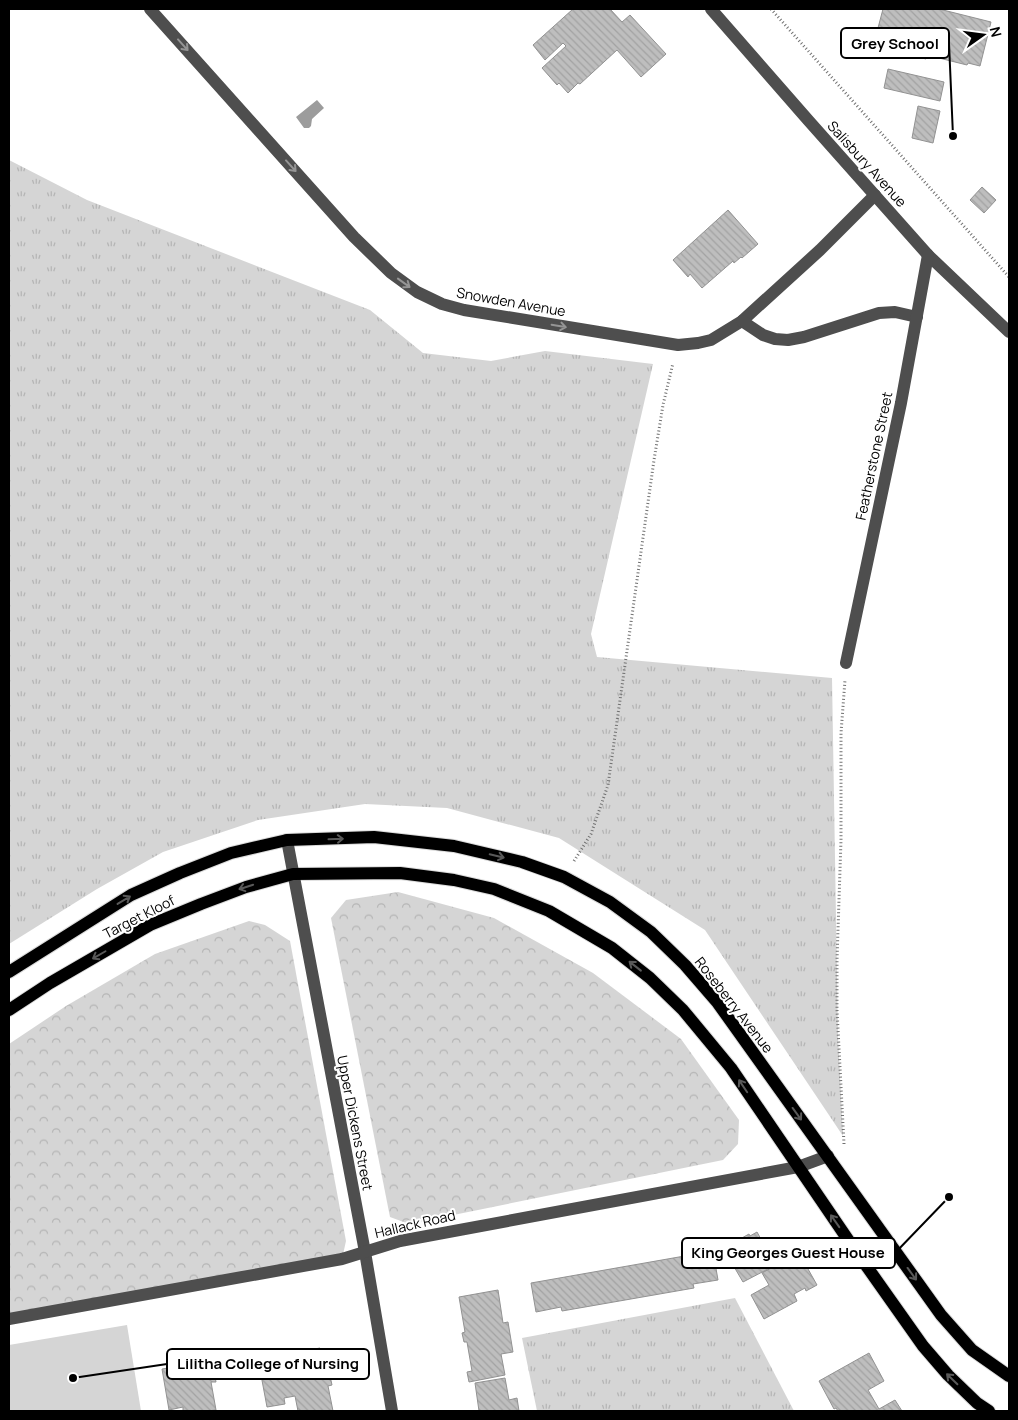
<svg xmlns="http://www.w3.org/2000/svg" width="1018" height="1420" viewBox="0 0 1018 1420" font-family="Manrope,sans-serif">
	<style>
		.grass { fill: url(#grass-tufts) }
		.park { fill: url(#park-crowns) }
		.garden { fill: #d5d5d5 }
		.water { fill: #9c9c9c }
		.building { fill: url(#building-back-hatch); stroke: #929292 }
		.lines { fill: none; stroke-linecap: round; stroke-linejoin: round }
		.major-casing { stroke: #dbdbdb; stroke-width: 14 }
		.path { stroke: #707070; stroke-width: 3; stroke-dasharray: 1 2.5; stroke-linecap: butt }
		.minor { stroke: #4e4e4e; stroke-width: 12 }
		.major { stroke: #000; stroke-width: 12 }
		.oneway { stroke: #959595 }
		.oneway2 { stroke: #595959 }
		.labels { text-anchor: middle; stroke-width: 4; stroke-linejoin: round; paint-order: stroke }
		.street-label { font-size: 14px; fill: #000; stroke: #fff }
		.leader { fill: none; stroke: #000; stroke-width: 2 }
		.callout-dot { fill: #000; stroke: #fff; stroke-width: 2 }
		.callout { fill: #fff; stroke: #000; stroke-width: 2 }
		.callout-label { font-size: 15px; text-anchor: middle; font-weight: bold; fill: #000 }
	</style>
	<defs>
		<pattern id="grass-tufts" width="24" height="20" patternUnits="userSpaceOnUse" patternTransform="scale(1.25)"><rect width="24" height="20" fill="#d5d5d5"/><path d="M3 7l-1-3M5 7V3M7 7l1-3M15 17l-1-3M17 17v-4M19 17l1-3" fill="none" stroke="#b5b5b5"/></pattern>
		<pattern id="park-crowns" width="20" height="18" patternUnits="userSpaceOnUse" patternTransform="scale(1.25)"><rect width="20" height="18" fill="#d5d5d5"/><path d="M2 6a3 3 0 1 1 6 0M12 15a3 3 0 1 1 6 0" fill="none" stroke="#b5b5b5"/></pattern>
		<pattern id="building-back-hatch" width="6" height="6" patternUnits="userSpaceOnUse" patternTransform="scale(1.25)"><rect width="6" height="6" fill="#bebebe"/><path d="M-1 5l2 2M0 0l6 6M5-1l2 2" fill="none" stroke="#a2a2a2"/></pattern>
	</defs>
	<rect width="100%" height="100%" fill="#fff"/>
	<g class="grass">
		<path d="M 9,160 L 87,200 L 370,310 L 423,353 L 491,361 L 545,351 L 653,364 L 591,634 L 597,657 L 832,678 L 838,1037 L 843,1136 L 705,930 L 559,838 L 447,808 L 365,804 L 258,820 L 163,852 L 97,889 L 9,944 Z"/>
		<path d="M 735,1298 L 794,1411 L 537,1411 L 522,1338 Z"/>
	</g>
	<g class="park">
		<path d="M 398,892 L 494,918 L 593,973 L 681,1039 L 739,1120 L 738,1144 L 723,1160 L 409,1224 L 390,1217 L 331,918 L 346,900 Z"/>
		<path d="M 249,921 L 265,925 L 290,941 L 346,1241 L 342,1259 L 9,1319 L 9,1044 L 66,1006 L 155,954 Z"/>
	</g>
	<path class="garden" d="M 127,1325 L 141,1411 L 9,1411 L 9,1345 Z"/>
	<path class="water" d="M 317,100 L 324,108 L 312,119 L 311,126 L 309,128 L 304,128 L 296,117 Z"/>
	<g class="building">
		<path d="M 573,9 L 610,9 L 622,22 L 630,15 L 666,54 L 641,77 L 617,50 L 580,84 L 578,83 L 568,93 L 559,83 L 557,85 L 542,68 L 566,46 L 563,43 L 545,60 L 533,45 Z"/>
		<path d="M 883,9 L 939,9 L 991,22 L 980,66 L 968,63 L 967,65 L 927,55 L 926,59 L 899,52 L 901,48 L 897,47 L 897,49 L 885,46 L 889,31 L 878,28 Z"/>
		<path d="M 888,69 L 944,82 L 940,101 L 884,88 Z"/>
		<path d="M 918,106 L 940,111 L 933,143 L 912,138 Z"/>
		<path d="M 982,187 L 996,200 L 984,213 L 970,200 Z"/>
		<path d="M 728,210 L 758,244 L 742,258 L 741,257 L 734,263 L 733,261 L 702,288 L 690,274 L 688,277 L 673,260 Z"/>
		<path d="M 757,1232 L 771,1257 L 764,1261 L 768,1269 L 743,1282 L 733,1265 L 731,1266 L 725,1255 L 727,1254 L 724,1248 L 749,1234 L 750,1236 Z"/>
		<path d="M 713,1251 L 718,1280 L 693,1284 L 694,1288 L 562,1311 L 561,1307 L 536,1312 L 531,1283 Z"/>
		<path d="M 799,1253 L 817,1285 L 806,1291 L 805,1288 L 794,1294 L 797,1301 L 764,1319 L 751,1295 L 769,1285 L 762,1273 Z"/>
		<path d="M 498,1290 L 503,1323 L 508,1322 L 513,1352 L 501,1354 L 505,1375 L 469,1382 L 467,1372 L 472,1371 L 467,1342 L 464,1342 L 462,1333 L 465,1332 L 459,1297 Z"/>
		<path d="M 320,1348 L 323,1368 L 328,1367 L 332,1385 L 328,1386 L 333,1411 L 298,1411 L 295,1396 L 284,1398 L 285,1404 L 267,1407 L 258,1359 L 271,1357 L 271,1354 L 297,1350 L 298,1352 Z"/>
		<path d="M 869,1353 L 884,1381 L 868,1390 L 879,1409 L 895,1400 L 902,1411 L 838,1411 L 836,1408 L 834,1409 L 819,1381 Z"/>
		<path d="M 212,1361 L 216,1382 L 211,1382 L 216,1410 L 207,1411 L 183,1411 L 183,1407 L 169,1410 L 162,1369 Z"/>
		<path d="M 505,1378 L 509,1400 L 517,1398 L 519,1411 L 479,1411 L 475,1383 Z"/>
	</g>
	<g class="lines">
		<g class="major-casing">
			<g id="major">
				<path d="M 9,972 L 131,895 L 180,873 L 231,853 L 287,840 L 374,837 L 454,846 L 522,862 L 564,877 L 610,902 L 651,932 L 685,965 L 717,1002 L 941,1315 L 972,1350 L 1009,1376"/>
				<path d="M 9,1010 L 50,983 L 150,925 L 201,904 L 246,887 L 293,874 L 400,873 L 454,880 L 494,889 L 549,911 L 612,948 L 650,978 L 683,1010 L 731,1068 L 853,1247 L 923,1346 L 948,1375 L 977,1403 L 989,1411"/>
			</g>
		</g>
		<g class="path">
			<path d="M 771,9 L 1009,277"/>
			<path d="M 574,861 L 591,834 L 608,785 L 654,460 L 663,405 L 673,363"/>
			<path d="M 844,1144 L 837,1010 L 837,960 L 841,840 L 841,733 L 845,680"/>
		</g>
		<g class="minor">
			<path d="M 150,9 L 354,237 L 391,273 L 417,292 L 442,304 L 464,310 L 678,345 L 698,343 L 711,340 L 742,321 L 820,250 L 875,195"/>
			<path d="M 711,9 L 808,120 L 928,255 L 1009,332"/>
			<path d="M 742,321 L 763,335 L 775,339 L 788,340 L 804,337 L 879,313 L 895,312 L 917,317"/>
			<path d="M 846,663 L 901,403 L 928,255"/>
			<path d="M 287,840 L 365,1252 L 392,1411"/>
			<path d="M 9,1319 L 342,1259 L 400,1241 L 798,1167 L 828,1156"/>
		</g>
		<use href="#major" class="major"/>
	</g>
	<defs><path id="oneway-shaft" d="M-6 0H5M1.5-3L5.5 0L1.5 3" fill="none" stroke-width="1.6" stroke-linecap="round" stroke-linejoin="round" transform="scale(1.25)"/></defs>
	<g class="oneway">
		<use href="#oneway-shaft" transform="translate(183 45) rotate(48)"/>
		<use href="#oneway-shaft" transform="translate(291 166) rotate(48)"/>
		<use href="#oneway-shaft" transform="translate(404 283) rotate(36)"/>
		<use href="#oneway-shaft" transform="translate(559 326) rotate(10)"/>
	</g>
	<g class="oneway2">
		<use href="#oneway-shaft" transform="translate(336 839) rotate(-2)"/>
		<use href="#oneway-shaft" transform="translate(497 856) rotate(13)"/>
		<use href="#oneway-shaft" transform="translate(246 887) rotate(162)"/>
		<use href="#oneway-shaft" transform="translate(124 900) rotate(-31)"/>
		<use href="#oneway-shaft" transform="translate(99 955) rotate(150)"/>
		<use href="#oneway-shaft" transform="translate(635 966) rotate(-142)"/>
		<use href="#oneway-shaft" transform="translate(743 1086) rotate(-124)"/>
		<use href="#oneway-shaft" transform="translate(797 1114) rotate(54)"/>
		<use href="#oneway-shaft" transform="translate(835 1221) rotate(-125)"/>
		<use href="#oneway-shaft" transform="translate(912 1274) rotate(54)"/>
		<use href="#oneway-shaft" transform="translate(952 1379) rotate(-136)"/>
	</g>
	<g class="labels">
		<g class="street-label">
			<text transform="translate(867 164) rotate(48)" y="5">Salisbury Avenue</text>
			<text transform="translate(511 302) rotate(10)" y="5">Snowden Avenue</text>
			<text transform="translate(874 456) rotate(-78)" y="5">Featherstone Street</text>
			<text transform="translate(139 917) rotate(-27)" y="5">Target Kloof</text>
			<text transform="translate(734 1005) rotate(52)" y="5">Roseberry Avenue</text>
			<text transform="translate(355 1123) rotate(79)" y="5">Upper Dickens Street</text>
			<text transform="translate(415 1224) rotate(-13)" y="5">Hallack Road</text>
		</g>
	</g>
	<path class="leader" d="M953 136L949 43M949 1197L895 1253M73 1378L167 1364"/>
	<g class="callout-dot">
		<circle cx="953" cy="136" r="5"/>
		<circle cx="949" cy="1197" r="5"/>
		<circle cx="73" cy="1378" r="5"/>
	</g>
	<g class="callout">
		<rect x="841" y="28" width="108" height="30" rx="5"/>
		<rect x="682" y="1238" width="213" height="30" rx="5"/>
		<rect x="167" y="1349" width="202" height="30" rx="5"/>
	</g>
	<g class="callout-label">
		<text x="895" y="49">Grey School</text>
		<text x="788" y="1258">King Georges Guest House</text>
		<text x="268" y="1369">Lilitha College of Nursing</text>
	</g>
	<rect width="1018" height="1420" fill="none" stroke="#000000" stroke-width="20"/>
	<g transform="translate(983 35) rotate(76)" stroke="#ffffff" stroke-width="4" paint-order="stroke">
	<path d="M0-4L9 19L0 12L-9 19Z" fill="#000000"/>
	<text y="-8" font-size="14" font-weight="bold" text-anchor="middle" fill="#000000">N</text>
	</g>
</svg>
